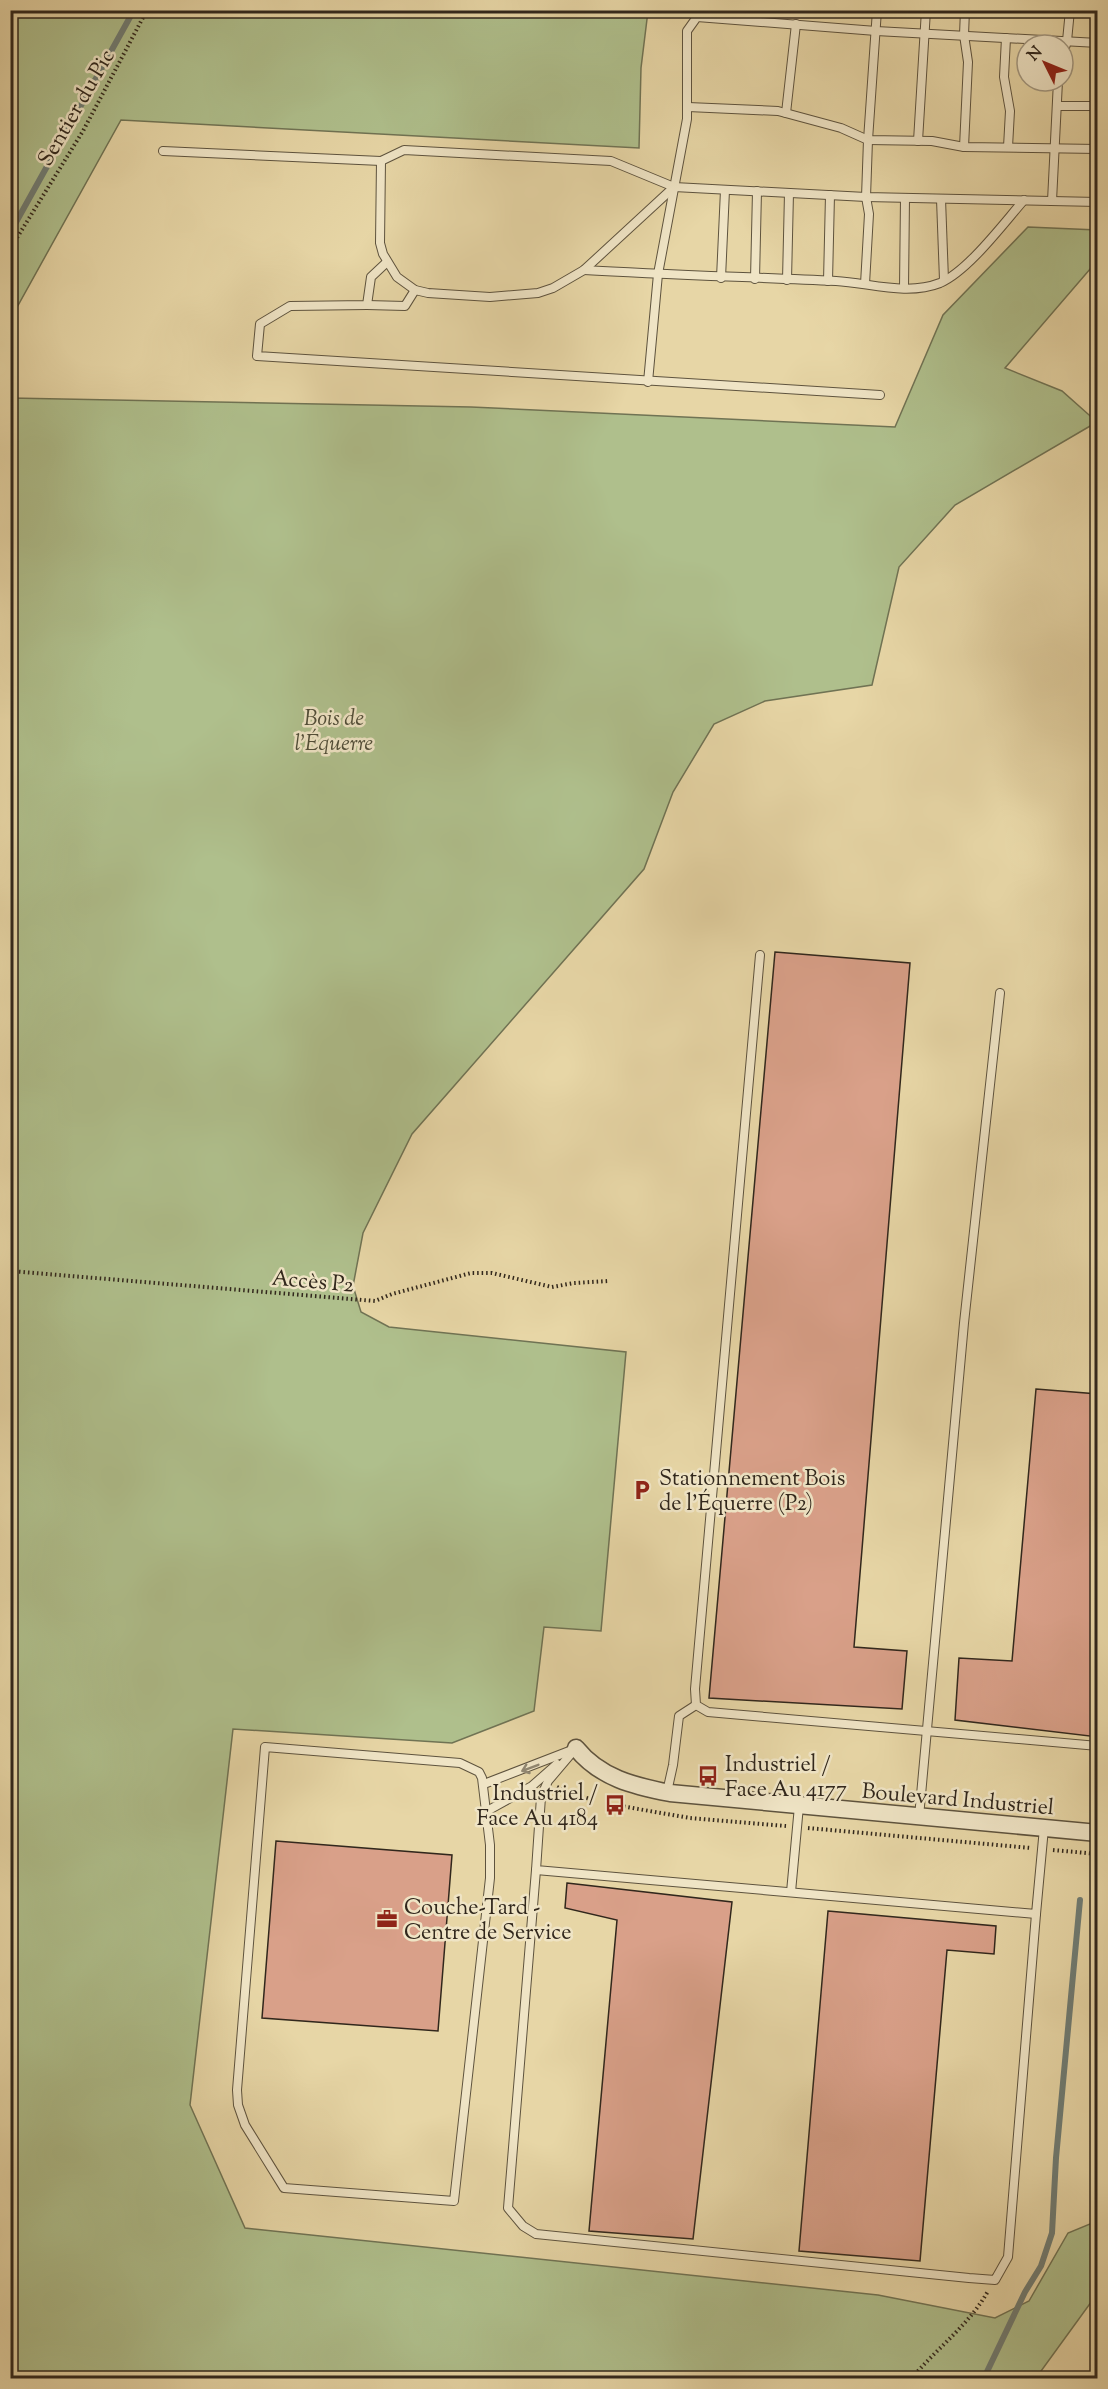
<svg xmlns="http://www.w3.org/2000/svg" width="1108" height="2389" viewBox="0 0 1108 2389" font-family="'Sorts Mill Goudy',serif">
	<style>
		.green { fill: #afbf8c; stroke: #707354; stroke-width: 1.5 }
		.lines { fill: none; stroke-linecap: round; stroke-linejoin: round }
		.stream { stroke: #707d75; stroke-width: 6 }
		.building { fill: #d9a089; stroke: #31271c; stroke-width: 1.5 }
		.service-casing { stroke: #5e533e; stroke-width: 10 }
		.minor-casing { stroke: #5e533e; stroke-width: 19 }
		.path { stroke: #31271c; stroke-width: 4; stroke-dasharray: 1.5 3; stroke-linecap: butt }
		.service { stroke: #efe4c5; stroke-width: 8 }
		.minor { stroke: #efe4c5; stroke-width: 16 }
		.oneway { stroke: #908670 }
		.labels { text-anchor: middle; stroke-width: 5; stroke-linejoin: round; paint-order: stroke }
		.street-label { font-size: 22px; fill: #31271c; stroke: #efe4c5 }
		.park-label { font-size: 22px; font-style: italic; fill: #504d38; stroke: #efe4c5 }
		.poi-label { font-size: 22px; fill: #31271c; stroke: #efe4c5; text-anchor: start }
	</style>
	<rect width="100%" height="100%" fill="#e7d6a6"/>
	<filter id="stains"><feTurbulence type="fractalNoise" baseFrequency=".00333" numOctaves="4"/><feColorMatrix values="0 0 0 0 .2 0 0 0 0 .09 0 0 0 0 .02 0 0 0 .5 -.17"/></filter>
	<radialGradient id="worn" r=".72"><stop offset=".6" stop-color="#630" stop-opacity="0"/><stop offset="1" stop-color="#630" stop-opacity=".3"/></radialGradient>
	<g class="green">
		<path d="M 11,10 L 648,11 L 641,68 L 639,148 L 121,120 L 11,318 Z"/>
		<path d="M 1028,227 L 1097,230 L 1097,261 L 1005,368 L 1062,391 L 1097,422 L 955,505 L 899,567 L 872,685 L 765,701 L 714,724 L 673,792 L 644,869 L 412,1134 L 363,1233 L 353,1286 L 361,1312 L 389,1327 L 626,1352 L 601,1631 L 544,1627 L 534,1711 L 452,1743 L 233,1729 L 190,2105 L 245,2228 L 878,2295 L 995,2318 L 1029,2301 L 1068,2233 L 1097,2221 L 1097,2294 L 1036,2378 L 11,2378 L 11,398 L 471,407 L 895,427 L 943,315 Z"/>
	</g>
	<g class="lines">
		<g class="stream">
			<path d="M 10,233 L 134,10"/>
			<path d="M 984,2378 L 1025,2292 L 1041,2266 L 1052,2233 L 1056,2158 L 1080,1900"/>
		</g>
	</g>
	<g class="building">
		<path d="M 775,952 L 910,963 L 854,1647 L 907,1651 L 902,1709 L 709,1698 Z"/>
		<path d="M 1036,1389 L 1098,1394 L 1098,1737 L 955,1720 L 959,1658 L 1012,1661 Z"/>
		<path d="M 276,1841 L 452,1855 L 438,2031 L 262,2018 Z"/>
		<path d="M 567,1883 L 732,1902 L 693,2239 L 589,2231 L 617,1920 L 565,1908 Z"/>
		<path d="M 828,1911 L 996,1926 L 994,1954 L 947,1950 L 920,2261 L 799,2251 Z"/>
	</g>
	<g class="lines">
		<g class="service-casing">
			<g id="service">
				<path d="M 877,10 L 868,140 L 932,141 L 964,147 L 1098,149"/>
				<path d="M 1006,38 L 1004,77 L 1010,111 L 1008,147"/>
				<path d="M 1063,54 L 1067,41 L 1070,10"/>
				<path d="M 1057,106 L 1091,106"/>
				<path d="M 688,107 L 778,111 L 841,128 L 868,140 L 866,197 L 869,214 L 865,284"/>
				<path d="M 786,113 L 796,24"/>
				<path d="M 918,141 L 926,10"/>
				<path d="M 964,147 L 968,62 L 964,35 L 965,10"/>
				<path d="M 163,151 L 381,161"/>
				<path d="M 674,187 L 584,270 L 553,288 L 538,293 L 490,297 L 428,293 L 415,290 L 397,277 L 383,254 L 380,243 L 381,161 L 404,150 L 611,161 L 674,187 L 866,197 L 1098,202"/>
				<path d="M 941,199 L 944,280"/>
				<path d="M 1052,201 L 1058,81"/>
				<path d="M 387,262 L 371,277 L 367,305 L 290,306 L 260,324 L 257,356 L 880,395"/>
				<path d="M 584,270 C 668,275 752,277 836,281 C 870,283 907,296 940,283 C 968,271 1003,224 1024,200"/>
				<path d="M 721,278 L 725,190"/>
				<path d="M 755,279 L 757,191"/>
				<path d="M 787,280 L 789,193"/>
				<path d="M 828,281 L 830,195"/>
				<path d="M 904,288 L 905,198"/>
				<path d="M 367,305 L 405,306 L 415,290"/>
				<path d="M 648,382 L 658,274 L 687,119 L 687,31 L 697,17 L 876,31 L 1098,43"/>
				<path d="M 760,955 L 695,1689 L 696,1705 L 708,1712 L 1098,1746"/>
				<path d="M 265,1747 L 460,1763 L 479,1772 L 482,1778 L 490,1845 L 490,1878 L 454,2201 L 284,2188 L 245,2125 L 238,2105 L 237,2090 Z"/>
				<path d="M 576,1748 L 548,1781 L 541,1797 L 536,1870 L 1036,1914 L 1044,1828"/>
				<path d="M 484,1784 L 572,1750"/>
				<path d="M 667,1792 L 673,1765 L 679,1716 L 696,1705"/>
				<path d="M 487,1811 L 532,1786 L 557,1764"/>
				<path d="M 919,1817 L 964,1323 L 1000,993"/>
				<path d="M 536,1870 L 508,2208 L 523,2226 L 536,2234 L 969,2278 L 995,2280 L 1008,2257 L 1036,1914"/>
				<path d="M 791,1892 L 799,1806"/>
				<path d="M 1098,2186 L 1098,2194"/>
			</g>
		</g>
		<g class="minor-casing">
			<path id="minor" d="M 576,1748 C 600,1778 634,1786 670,1793 L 1098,1833"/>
		</g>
		<g class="path">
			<path d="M 10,249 L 83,131 L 147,10"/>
			<path d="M 10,1271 L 375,1301 L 392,1294 L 471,1273 L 492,1273 L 552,1287 L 574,1283 L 608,1281"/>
			<path d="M 557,1787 L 570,1793 L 593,1800"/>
			<path d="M 615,1805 L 690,1818 L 786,1826"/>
			<path d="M 808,1828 L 1031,1848"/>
			<path d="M 1053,1850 L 1098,1854"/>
			<path d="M 912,2378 C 936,2349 970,2324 988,2291"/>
		</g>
		<use href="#service" class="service"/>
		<use href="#minor" class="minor"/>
	</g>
	<defs><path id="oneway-shaft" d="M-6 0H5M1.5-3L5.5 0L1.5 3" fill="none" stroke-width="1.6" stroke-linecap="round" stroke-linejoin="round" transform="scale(1.5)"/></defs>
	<use class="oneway" href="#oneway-shaft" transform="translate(530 1768) rotate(159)"/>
	<defs>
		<g id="parking-bare" transform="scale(1.62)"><path d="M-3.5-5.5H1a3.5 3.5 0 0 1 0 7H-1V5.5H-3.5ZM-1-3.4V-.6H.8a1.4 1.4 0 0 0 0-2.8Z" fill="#8f2418" stroke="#efe4c5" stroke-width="2.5" paint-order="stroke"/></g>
		<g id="bus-bare" transform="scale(1.62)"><path d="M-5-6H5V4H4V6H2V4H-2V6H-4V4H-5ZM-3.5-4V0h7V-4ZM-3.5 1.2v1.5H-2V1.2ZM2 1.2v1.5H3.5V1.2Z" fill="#8f2418" stroke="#efe4c5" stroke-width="2.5" paint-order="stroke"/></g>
		<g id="office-bare" transform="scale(1.62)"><path d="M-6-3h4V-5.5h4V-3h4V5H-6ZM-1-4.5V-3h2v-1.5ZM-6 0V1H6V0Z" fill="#8f2418" stroke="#efe4c5" stroke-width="2.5" paint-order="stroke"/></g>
	</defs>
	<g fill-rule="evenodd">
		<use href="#parking-bare" x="642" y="1490"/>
		<use href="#bus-bare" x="708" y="1776"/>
		<use href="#bus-bare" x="615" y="1805"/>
		<use href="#office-bare" x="387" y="1919"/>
	</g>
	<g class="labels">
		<g class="street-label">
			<text transform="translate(75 107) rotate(-60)" y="8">Sentier du Pic</text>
			<text transform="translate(313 1280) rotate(5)" y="8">Accès P2</text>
			<text transform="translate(958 1798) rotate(5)" y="8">Boulevard Industriel</text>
		</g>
		<g class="park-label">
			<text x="334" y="725">Bois de<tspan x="334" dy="25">l'Équerre</tspan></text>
		</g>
		<g class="poi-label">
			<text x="659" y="1485">Stationnement Bois<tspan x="659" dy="25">de l'Équerre (P2)</tspan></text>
			<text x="725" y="1771">Industriel /<tspan x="725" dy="25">Face Au 4177</tspan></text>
			<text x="598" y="1800" text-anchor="end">Industriel /<tspan x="598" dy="25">Face Au 4184</tspan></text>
			<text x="404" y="1914">Couche-Tard -<tspan x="404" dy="25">Centre de Service</tspan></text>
		</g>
	</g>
	<rect width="1108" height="2389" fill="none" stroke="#e7d6a6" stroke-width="36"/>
	<rect x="12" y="12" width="1084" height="2365" fill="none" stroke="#31271c" stroke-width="3"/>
	<rect x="18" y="18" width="1072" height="2353" fill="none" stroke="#31271c" stroke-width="1.5"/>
	<g transform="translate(1045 63) rotate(313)"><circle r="28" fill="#efe4c5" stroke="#a39881" stroke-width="1.5"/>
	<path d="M0-4.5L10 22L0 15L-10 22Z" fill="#8f2418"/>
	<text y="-9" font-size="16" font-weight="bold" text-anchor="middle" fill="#31271c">N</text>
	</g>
	<rect width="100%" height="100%" filter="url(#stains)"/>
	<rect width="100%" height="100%" fill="url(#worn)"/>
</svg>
